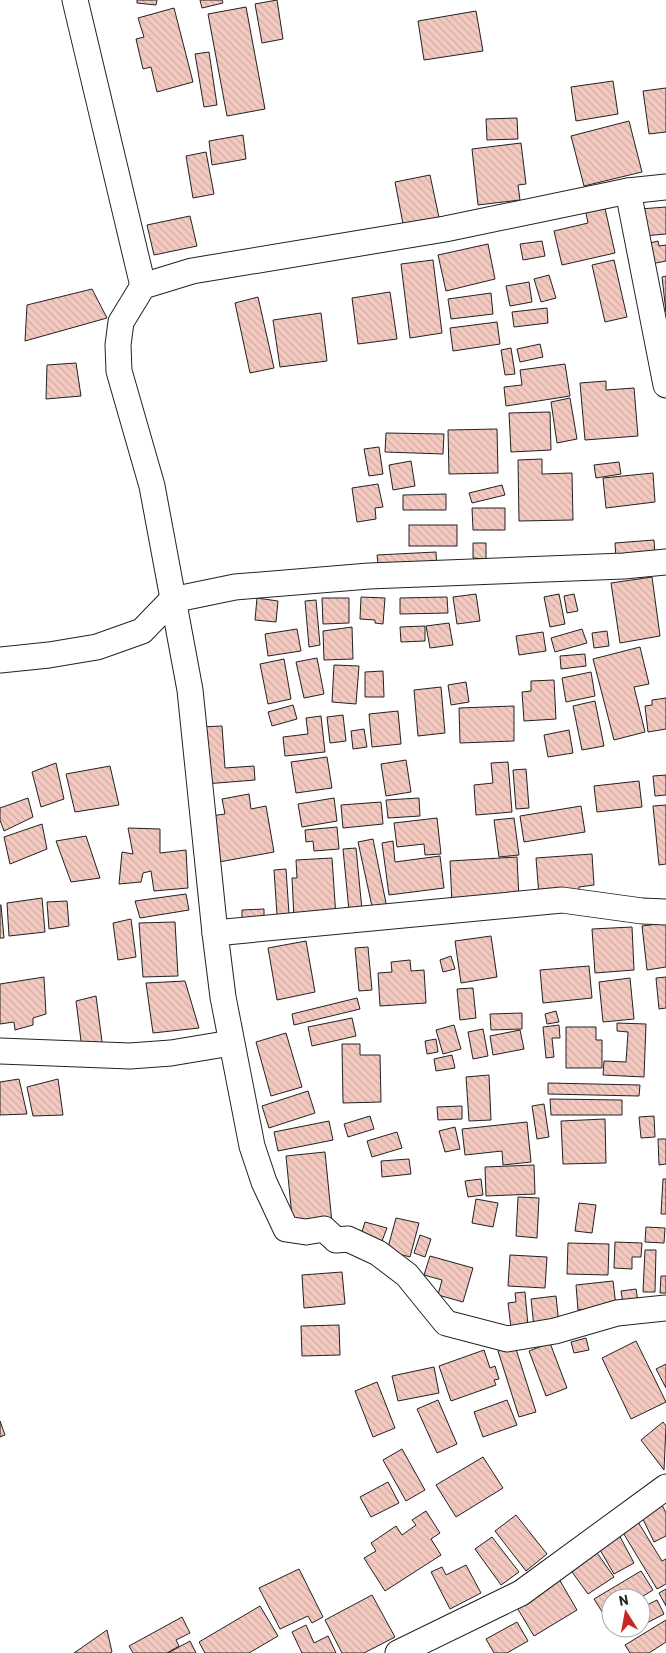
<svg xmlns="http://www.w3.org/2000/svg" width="666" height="1653" viewBox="0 0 666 1653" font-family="Barlow,sans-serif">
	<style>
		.building { fill: url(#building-back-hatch); stroke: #222 }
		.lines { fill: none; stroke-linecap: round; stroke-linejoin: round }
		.street-casing { stroke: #222; stroke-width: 27 }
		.street { stroke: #fff; stroke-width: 25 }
	</style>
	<defs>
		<pattern id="building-back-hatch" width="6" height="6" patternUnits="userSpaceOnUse" patternTransform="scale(1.25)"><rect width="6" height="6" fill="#f3c9c0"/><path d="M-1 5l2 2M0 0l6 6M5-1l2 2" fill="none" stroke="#d0aca5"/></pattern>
	</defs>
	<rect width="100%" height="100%" fill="#fff"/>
	<g class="building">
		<path d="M 137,0 L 157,0 L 156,5 L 137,3 Z"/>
		<path d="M 200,0 L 222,0 L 223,3 L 202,8 Z"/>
		<path d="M 277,0 L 283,39 L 262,43 L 255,4 Z"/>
		<path d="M 246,7 L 265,109 L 227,116 L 208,14 Z"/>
		<path d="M 174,8 L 193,82 L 157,92 L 151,67 L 143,69 L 136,39 L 144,37 L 138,18 Z"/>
		<path d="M 476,11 L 483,51 L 424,60 L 418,21 Z"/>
		<path d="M 209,52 L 217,105 L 204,107 L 195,54 Z"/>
		<path d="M 613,81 L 618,114 L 576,121 L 571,87 Z"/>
		<path d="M 666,88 L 666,132 L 649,134 L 643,91 Z"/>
		<path d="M 517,118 L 518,139 L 487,140 L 486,119 Z"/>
		<path d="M 629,121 L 642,172 L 584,186 L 571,136 Z"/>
		<path d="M 243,135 L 246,159 L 212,165 L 209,141 Z"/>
		<path d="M 521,143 L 526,184 L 518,185 L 520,200 L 478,205 L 472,149 Z"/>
		<path d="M 206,152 L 214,194 L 193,198 L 186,156 Z"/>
		<path d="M 430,175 L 440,222 L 404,229 L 395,182 Z"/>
		<path d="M 604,204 L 615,253 L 562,265 L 554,231 L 588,223 L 585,208 Z"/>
		<path d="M 666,207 L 666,234 L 643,236 L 640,209 Z"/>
		<path d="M 190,216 L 197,246 L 154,255 L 147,225 Z"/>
		<path d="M 542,241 L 545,256 L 523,260 L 520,244 Z"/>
		<path d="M 658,241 L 659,246 L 666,245 L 666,261 L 646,265 L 642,245 Z"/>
		<path d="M 488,244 L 495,279 L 446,291 L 438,255 Z"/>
		<path d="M 433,260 L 442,333 L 410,338 L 401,264 Z"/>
		<path d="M 614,260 L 627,317 L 605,322 L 592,265 Z"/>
		<path d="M 549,275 L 556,298 L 541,302 L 534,279 Z"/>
		<path d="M 666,276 L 666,312 L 662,277 Z"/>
		<path d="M 529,282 L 532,302 L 510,306 L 506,286 Z"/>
		<path d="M 92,289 L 107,318 L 25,341 L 27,305 Z"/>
		<path d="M 390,292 L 397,339 L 358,344 L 352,298 Z"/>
		<path d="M 491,293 L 493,314 L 451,319 L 448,299 Z"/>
		<path d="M 258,297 L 274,368 L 250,373 L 235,303 Z"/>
		<path d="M 547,308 L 548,323 L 514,327 L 512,312 Z"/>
		<path d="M 321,313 L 327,361 L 280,367 L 273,320 Z"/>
		<path d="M 497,322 L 500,344 L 453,351 L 450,328 Z"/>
		<path d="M 540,344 L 543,357 L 520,362 L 517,349 Z"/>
		<path d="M 511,348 L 515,374 L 505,375 L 501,350 Z"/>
		<path d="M 76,363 L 81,396 L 46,399 L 47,365 Z"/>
		<path d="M 565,364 L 570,396 L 506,406 L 504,387 L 522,385 L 520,370 Z"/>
		<path d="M 606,381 L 606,390 L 634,388 L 638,436 L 585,440 L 580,383 Z"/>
		<path d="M 570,398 L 577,439 L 557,443 L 551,402 Z"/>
		<path d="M 550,412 L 551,450 L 511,452 L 509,413 Z"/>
		<path d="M 497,429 L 498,473 L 449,474 L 448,430 Z"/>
		<path d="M 386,433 L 444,434 L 443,454 L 385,452 Z"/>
		<path d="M 379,447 L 383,474 L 369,476 L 364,449 Z"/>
		<path d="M 542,459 L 542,474 L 572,473 L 573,520 L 519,521 L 518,460 Z"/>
		<path d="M 411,461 L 415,486 L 393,490 L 389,465 Z"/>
		<path d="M 619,462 L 621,474 L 596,478 L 594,465 Z"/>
		<path d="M 653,473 L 655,502 L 606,508 L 603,478 Z"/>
		<path d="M 378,484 L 383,507 L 375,508 L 376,519 L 357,522 L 352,488 Z"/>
		<path d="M 502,485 L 505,495 L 472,503 L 469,493 Z"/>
		<path d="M 446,494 L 446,510 L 403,510 L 403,495 Z"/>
		<path d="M 472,508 L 505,508 L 505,530 L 473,530 Z"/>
		<rect x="409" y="525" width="48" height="21"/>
		<path d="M 654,540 L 655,555 L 616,558 L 615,543 Z"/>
		<path d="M 473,543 L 486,543 L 486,559 L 473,558 Z"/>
		<path d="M 436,552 L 437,569 L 379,573 L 377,555 Z"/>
		<path d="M 652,577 L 660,636 L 620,643 L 611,583 Z"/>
		<path d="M 476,594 L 480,621 L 457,624 L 453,597 Z"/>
		<path d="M 559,594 L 565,624 L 550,627 L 544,597 Z"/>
		<path d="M 574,594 L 578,611 L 567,613 L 564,596 Z"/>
		<path d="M 361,597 L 385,598 L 383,624 L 375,623 L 375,620 L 360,619 Z"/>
		<path d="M 447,597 L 448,613 L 400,614 L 400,598 Z"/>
		<path d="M 257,598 L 278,601 L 276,622 L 255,620 Z"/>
		<path d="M 322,598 L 349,598 L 349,623 L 323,624 Z"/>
		<path d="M 316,600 L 320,645 L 309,647 L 305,601 Z"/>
		<path d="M 449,623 L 453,645 L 430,648 L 426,626 Z"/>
		<path d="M 425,626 L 425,641 L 401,642 L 400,627 Z"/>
		<path d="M 352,627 L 353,659 L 324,660 L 323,631 Z"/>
		<path d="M 297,629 L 301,651 L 268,656 L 265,634 Z"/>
		<path d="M 582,629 L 587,643 L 555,652 L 551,638 Z"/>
		<path d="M 607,631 L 609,646 L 594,648 L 592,633 Z"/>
		<path d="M 543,632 L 546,651 L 519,655 L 516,636 Z"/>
		<path d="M 640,647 L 649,684 L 634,687 L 645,732 L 614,740 L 593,659 Z"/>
		<path d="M 585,654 L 586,666 L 561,669 L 560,656 Z"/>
		<path d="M 317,658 L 324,694 L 304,698 L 296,662 Z"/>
		<path d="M 284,659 L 291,699 L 268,704 L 260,664 Z"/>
		<path d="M 334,665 L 359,666 L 356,704 L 332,702 Z"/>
		<path d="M 383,671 L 384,697 L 365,697 L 365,672 Z"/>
		<path d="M 591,672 L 595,696 L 566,702 L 562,678 Z"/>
		<path d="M 554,680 L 556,719 L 524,721 L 522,692 L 531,691 L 531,681 Z"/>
		<path d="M 466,682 L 469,702 L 451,705 L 448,685 Z"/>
		<path d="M 441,687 L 445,733 L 418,736 L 414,690 Z"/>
		<path d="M 666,698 L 666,729 L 648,732 L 645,706 L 652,705 L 652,700 Z"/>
		<path d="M 595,701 L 604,746 L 582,750 L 573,706 Z"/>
		<path d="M 293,705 L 297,719 L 272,726 L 268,712 Z"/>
		<path d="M 514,706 L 514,741 L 460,743 L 459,708 Z"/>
		<path d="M 398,711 L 401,744 L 372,747 L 369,714 Z"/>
		<path d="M 343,715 L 346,741 L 330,743 L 327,717 Z"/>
		<path d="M 321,716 L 325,752 L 285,756 L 283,737 L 308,734 L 306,718 Z"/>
		<path d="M 222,726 L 225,768 L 254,766 L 255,780 L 205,784 L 200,727 Z"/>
		<path d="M 364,729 L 367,747 L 353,749 L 351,731 Z"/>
		<path d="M 569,730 L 573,753 L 548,757 L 544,735 Z"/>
		<path d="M 327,757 L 332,788 L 296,793 L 291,762 Z"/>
		<path d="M 406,760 L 411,792 L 386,796 L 381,764 Z"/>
		<path d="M 508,762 L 512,812 L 476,815 L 474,785 L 493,783 L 491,763 Z"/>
		<path d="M 56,763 L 64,799 L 41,807 L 32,772 Z"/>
		<path d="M 110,766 L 119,805 L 75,812 L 66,774 Z"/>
		<path d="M 526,769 L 529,808 L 516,809 L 513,770 Z"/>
		<path d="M 666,775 L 666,795 L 655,796 L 653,776 Z"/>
		<path d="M 639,781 L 642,807 L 597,812 L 594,786 Z"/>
		<path d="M 249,794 L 251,809 L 266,806 L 274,852 L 219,862 L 211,816 L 225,814 L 222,799 Z"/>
		<path d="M 28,798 L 33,817 L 4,831 L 0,820 L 0,808 Z"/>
		<path d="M 334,798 L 337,821 L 302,827 L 298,804 Z"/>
		<path d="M 419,798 L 420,816 L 388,818 L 386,800 Z"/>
		<path d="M 381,802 L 383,824 L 343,828 L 341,805 Z"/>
		<path d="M 666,805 L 666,864 L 659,865 L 653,806 Z"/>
		<path d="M 581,806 L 585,832 L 524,842 L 520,816 Z"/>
		<path d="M 437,818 L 441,854 L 425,855 L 424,844 L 397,847 L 394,823 Z"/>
		<path d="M 514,818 L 519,855 L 499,857 L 494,820 Z"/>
		<path d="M 42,824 L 47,849 L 10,864 L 4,837 Z"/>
		<path d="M 337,827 L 339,849 L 314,851 L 313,841 L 306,842 L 305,830 Z"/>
		<path d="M 128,828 L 160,829 L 160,853 L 186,850 L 188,888 L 154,891 L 151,871 L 143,873 L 141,882 L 119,884 L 122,852 L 133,854 Z"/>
		<path d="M 86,836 L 100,878 L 71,882 L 56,841 Z"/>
		<path d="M 373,839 L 387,908 L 373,911 L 358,842 Z"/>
		<path d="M 393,841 L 395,862 L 440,856 L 444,888 L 389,895 L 382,843 Z"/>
		<path d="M 356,848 L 362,910 L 349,911 L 343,849 Z"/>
		<path d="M 592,854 L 594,885 L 579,887 L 579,893 L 539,896 L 536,858 Z"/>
		<path d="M 517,857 L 519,900 L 452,904 L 450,861 Z"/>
		<path d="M 332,858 L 336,917 L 294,919 L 292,878 L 297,878 L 296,860 Z"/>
		<path d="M 286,869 L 289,914 L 277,915 L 274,870 Z"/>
		<path d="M 186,894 L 189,910 L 140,918 L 135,901 Z"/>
		<path d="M 42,898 L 45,932 L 9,936 L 7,903 Z"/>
		<path d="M 67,901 L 69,926 L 49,929 L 47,902 Z"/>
		<path d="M 0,905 L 1,905 L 4,938 L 0,938 Z"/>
		<path d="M 264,909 L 264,921 L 242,922 L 242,910 Z"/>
		<path d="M 131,919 L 136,957 L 118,960 L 113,923 Z"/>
		<path d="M 175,922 L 178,976 L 143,977 L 139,923 Z"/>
		<path d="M 666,923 L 666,967 L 647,970 L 642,926 Z"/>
		<path d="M 632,927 L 634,970 L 595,973 L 592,929 Z"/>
		<path d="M 491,936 L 497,977 L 461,983 L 455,941 Z"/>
		<path d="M 306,941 L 315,992 L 277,1000 L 268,948 Z"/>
		<path d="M 368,947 L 372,990 L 359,991 L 355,948 Z"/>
		<path d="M 451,956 L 455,969 L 443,972 L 440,960 Z"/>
		<path d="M 410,960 L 411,971 L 424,970 L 426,1003 L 380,1006 L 378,973 L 392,972 L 391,962 Z"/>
		<path d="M 589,966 L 592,998 L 543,1003 L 540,970 Z"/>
		<path d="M 44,977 L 46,1014 L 33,1018 L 33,1025 L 15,1030 L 14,1022 L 0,1024 L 0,984 Z"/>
		<path d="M 666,977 L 666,1008 L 659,1009 L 656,978 Z"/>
		<path d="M 630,978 L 634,1019 L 603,1022 L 599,982 Z"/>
		<path d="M 185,981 L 199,1028 L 153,1033 L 146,983 Z"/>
		<path d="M 473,988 L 476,1018 L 460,1020 L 457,989 Z"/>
		<path d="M 96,996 L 103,1049 L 82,1049 L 76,1001 Z"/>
		<path d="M 357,998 L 360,1009 L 294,1025 L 292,1014 Z"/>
		<path d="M 556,1011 L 559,1022 L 547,1024 L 545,1014 Z"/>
		<path d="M 522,1013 L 522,1029 L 491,1030 L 490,1014 Z"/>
		<path d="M 352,1018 L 356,1036 L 312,1046 L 308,1027 Z"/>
		<path d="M 617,1023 L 646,1024 L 644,1077 L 603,1075 L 604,1061 L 626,1062 L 628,1032 L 617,1031 Z"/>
		<path d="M 454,1025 L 461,1049 L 443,1054 L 436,1030 Z"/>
		<path d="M 559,1025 L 560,1038 L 552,1038 L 554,1057 L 546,1058 L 543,1027 Z"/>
		<path d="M 566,1027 L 596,1027 L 596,1040 L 602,1040 L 602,1068 L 566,1068 Z"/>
		<path d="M 483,1029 L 488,1056 L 473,1059 L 468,1032 Z"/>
		<path d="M 520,1030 L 524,1049 L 493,1055 L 490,1036 Z"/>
		<path d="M 286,1033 L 302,1087 L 271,1096 L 256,1042 Z"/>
		<path d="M 436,1039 L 438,1052 L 427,1054 L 425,1041 Z"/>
		<path d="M 342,1044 L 360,1044 L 360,1055 L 380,1055 L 381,1102 L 343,1103 Z"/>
		<path d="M 452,1055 L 455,1068 L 436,1071 L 434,1059 Z"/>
		<path d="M 489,1075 L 491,1120 L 469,1121 L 466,1077 Z"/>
		<path d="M 19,1079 L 27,1114 L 0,1115 L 0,1082 Z"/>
		<path d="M 58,1079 L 63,1115 L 33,1116 L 27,1087 Z"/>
		<path d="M 548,1083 L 640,1085 L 639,1096 L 548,1094 Z"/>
		<path d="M 308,1091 L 315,1113 L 269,1128 L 262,1106 Z"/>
		<path d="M 550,1099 L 622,1100 L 622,1115 L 551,1115 Z"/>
		<path d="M 544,1104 L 549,1137 L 537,1139 L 532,1106 Z"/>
		<path d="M 462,1106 L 462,1119 L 438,1120 L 437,1107 Z"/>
		<path d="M 370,1116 L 374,1129 L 348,1137 L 344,1124 Z"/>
		<path d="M 654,1116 L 655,1137 L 641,1138 L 639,1117 Z"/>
		<path d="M 605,1119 L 606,1163 L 563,1164 L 561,1121 Z"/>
		<path d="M 329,1121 L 333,1140 L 278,1151 L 274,1132 Z"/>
		<path d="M 527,1122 L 531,1162 L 503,1165 L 502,1151 L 465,1155 L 462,1129 Z"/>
		<path d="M 455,1127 L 460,1149 L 445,1152 L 439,1131 Z"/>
		<path d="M 397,1132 L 402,1148 L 372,1157 L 367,1141 Z"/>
		<path d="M 658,1139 L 666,1139 L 666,1164 L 659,1165 Z"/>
		<path d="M 325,1152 L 332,1223 L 293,1227 L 286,1156 Z"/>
		<path d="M 409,1159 L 411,1174 L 382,1177 L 381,1161 Z"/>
		<path d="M 534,1165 L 535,1194 L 486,1196 L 485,1167 Z"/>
		<path d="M 481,1179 L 483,1195 L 468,1197 L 465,1181 Z"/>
		<path d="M 663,1179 L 666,1179 L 666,1214 L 661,1214 Z"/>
		<path d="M 518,1197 L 539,1198 L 537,1238 L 516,1236 Z"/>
		<path d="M 476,1199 L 498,1203 L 493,1227 L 472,1223 Z"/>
		<path d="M 579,1203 L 596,1205 L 592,1233 L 575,1231 Z"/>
		<path d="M 396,1218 L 419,1223 L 410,1257 L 387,1251 Z"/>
		<path d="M 365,1222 L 387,1228 L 382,1241 L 361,1235 Z"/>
		<path d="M 646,1227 L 665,1228 L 664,1243 L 645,1242 Z"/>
		<path d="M 420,1235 L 431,1239 L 425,1257 L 414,1253 Z"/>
		<path d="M 615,1242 L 642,1243 L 641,1257 L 632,1257 L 632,1269 L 614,1268 Z"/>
		<path d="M 568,1243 L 609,1244 L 608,1275 L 567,1274 Z"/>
		<path d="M 645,1250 L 656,1250 L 655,1292 L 643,1292 Z"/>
		<path d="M 510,1255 L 547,1257 L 545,1288 L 508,1286 Z"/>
		<path d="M 430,1256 L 473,1268 L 463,1302 L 438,1295 L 442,1280 L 424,1275 Z"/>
		<path d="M 342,1272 L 345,1304 L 304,1308 L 302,1275 Z"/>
		<path d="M 661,1276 L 666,1276 L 666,1293 L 660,1293 Z"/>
		<path d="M 613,1281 L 616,1306 L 578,1310 L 576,1285 Z"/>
		<path d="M 636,1289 L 639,1308 L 624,1310 L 621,1291 Z"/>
		<path d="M 525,1292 L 528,1326 L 511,1328 L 508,1303 L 516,1302 L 515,1293 Z"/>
		<path d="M 556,1296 L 559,1324 L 534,1327 L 531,1299 Z"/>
		<path d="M 339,1325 L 340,1355 L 302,1356 L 301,1326 Z"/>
		<path d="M 586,1338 L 589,1350 L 574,1353 L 571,1342 Z"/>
		<path d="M 636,1341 L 666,1402 L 631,1419 L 602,1358 Z"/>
		<path d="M 550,1343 L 567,1388 L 546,1396 L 529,1351 Z"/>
		<path d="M 515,1346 L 536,1412 L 519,1417 L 498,1351 Z"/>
		<path d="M 484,1350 L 490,1368 L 495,1366 L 499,1379 L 494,1380 L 496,1385 L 451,1401 L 439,1366 Z"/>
		<path d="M 666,1364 L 666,1388 L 656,1369 Z"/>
		<path d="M 434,1367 L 439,1393 L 398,1401 L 392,1376 Z"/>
		<path d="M 377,1382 L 395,1428 L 373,1437 L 355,1391 Z"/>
		<path d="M 438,1400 L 457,1444 L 437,1453 L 417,1409 Z"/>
		<path d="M 507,1400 L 517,1425 L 483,1437 L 474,1412 Z"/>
		<path d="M 0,1421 L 5,1435 L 0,1437 Z"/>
		<path d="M 663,1422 L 666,1426 L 664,1470 L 641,1440 Z"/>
		<path d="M 402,1449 L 425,1490 L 406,1501 L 383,1460 Z"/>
		<path d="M 483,1457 L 503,1488 L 456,1517 L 436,1485 Z"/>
		<path d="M 388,1482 L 399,1503 L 371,1517 L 360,1497 Z"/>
		<path d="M 661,1503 L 666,1513 L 666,1536 L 654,1542 L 640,1513 Z"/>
		<path d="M 426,1511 L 440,1533 L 431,1539 L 441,1555 L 385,1591 L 364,1558 L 376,1551 L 371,1543 L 396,1526 L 402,1535 L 416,1525 L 412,1520 Z"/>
		<path d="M 516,1515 L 547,1554 L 526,1571 L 495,1531 Z"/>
		<path d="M 638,1522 L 662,1561 L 666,1559 L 666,1584 L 657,1589 L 622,1531 Z"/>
		<path d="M 617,1531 L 634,1563 L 614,1574 L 596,1543 Z"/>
		<path d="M 492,1537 L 519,1572 L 501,1585 L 475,1549 Z"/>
		<path d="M 593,1547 L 614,1577 L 588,1594 L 567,1565 Z"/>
		<path d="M 466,1565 L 481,1593 L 450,1609 L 431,1572 L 442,1567 L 446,1575 Z"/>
		<path d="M 299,1569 L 323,1617 L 312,1623 L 308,1616 L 280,1629 L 259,1588 Z"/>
		<path d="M 641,1571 L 653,1590 L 640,1598 L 611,1598 L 611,1615 L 606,1618 L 594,1599 Z"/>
		<path d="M 559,1579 L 577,1610 L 534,1636 L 516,1606 Z"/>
		<path d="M 666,1589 L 666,1606 L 659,1593 Z"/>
		<path d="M 372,1595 L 395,1637 L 364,1653 L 342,1653 L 325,1620 Z"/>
		<path d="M 657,1600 L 664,1614 L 641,1626 L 641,1608 Z"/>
		<path d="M 260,1606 L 278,1636 L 249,1653 L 205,1653 L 199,1642 Z"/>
		<path d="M 182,1617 L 190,1633 L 176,1640 L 179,1646 L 167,1653 L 133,1653 L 129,1646 Z"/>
		<path d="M 666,1620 L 666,1642 L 649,1653 L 630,1653 L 625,1645 Z"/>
		<path d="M 517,1622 L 528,1641 L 507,1653 L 494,1653 L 486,1639 Z"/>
		<path d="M 306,1625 L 314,1643 L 328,1636 L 336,1653 L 302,1653 L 292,1632 Z"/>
		<path d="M 619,1628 L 637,1628 L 623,1635 Z"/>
		<path d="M 107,1630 L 112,1652 L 110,1653 L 74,1653 Z"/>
		<path d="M 190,1641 L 196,1653 L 168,1653 Z"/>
	</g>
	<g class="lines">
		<g class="street-casing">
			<g id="street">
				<path d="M 75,0 L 143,286"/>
				<path d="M 628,191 L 666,385"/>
				<path d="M 0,660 L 49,655 L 97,647 L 142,631 L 172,600 L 235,587 L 369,576 L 624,566 L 666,562"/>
				<path d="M 666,912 L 642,911 L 562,900 L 215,933 L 223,997 L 252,1146 L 264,1182 L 286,1229 L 306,1232 L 324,1229 L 336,1240 L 348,1239 L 378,1253 L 407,1275 L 446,1323 L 507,1339 L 555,1331 L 617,1313 L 666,1308"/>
				<path d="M 215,933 L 190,690 L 152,486 L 119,371 L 118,345 L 121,322 L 143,286 L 192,271 L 445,229 L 628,191 L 666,187"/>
				<path d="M 0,1051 L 130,1056 L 171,1053 L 231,1043"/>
				<path d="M 398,1653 L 521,1593 L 666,1487"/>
			</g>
		</g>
		<use href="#street" class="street"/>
	</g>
	<g transform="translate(626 1613) rotate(349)"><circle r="24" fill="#ffffff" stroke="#a7a7a7"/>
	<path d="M0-4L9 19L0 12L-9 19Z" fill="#c62828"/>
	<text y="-8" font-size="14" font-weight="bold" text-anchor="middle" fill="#222222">N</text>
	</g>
</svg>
